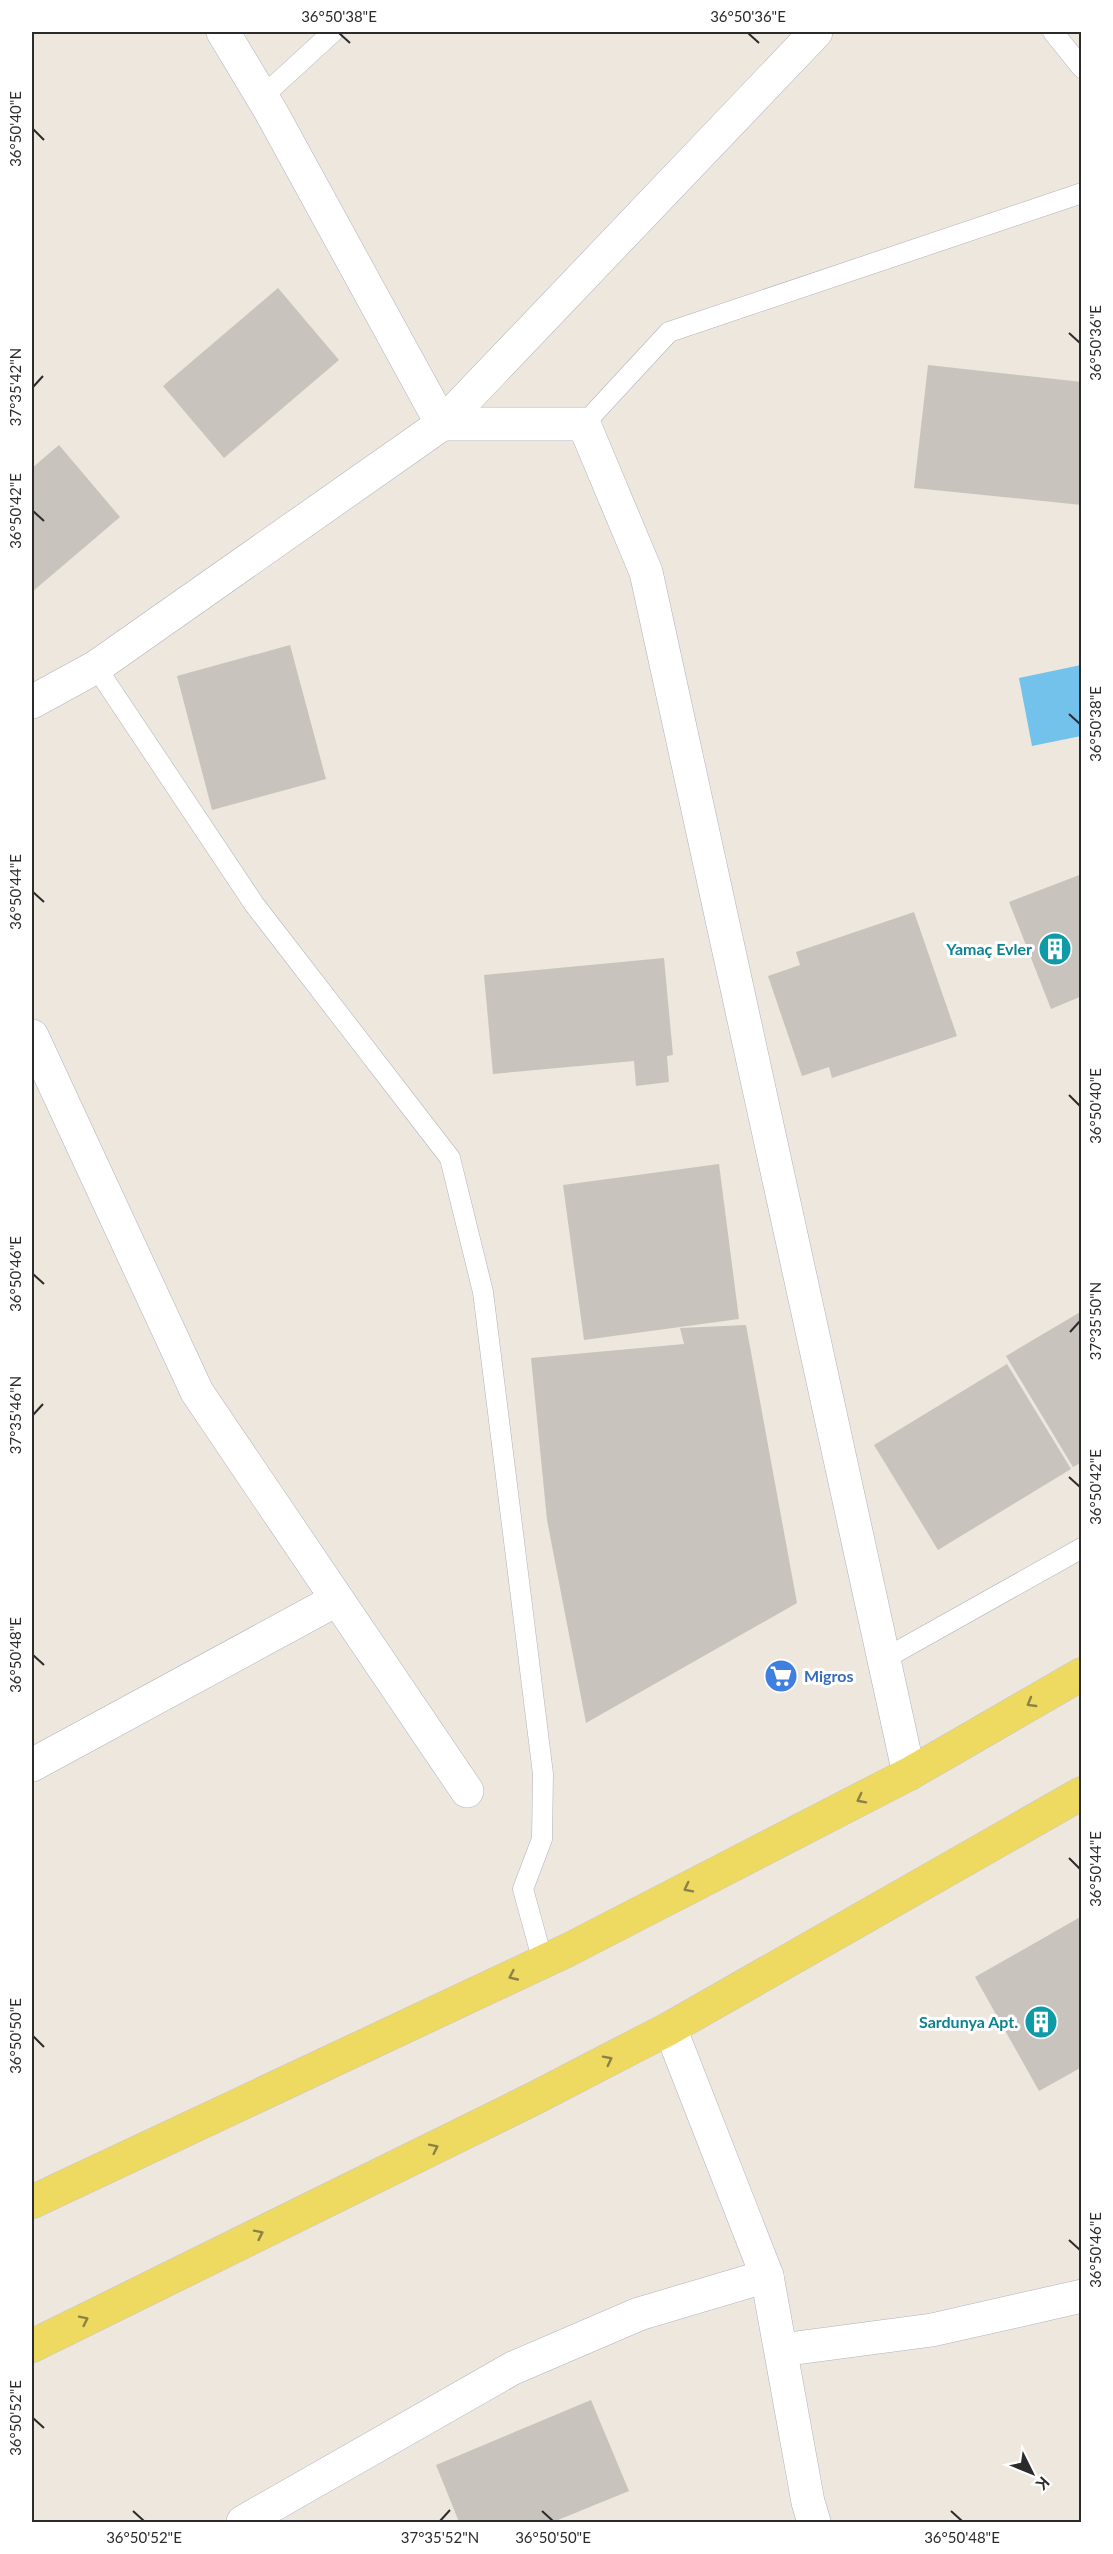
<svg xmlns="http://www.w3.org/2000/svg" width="1113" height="2554" viewBox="0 0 1113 2554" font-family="Lato,sans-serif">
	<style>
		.water { fill: #72c2ec }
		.building { fill: #c8c4bd }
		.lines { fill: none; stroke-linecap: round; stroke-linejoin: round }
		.service-casing { stroke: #b1b2be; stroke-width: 21 }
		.minor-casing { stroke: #b1b2be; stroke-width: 34 }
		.primary-casing { stroke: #c8c8c8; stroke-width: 34 }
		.service { stroke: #fff; stroke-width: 20 }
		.minor { stroke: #fff; stroke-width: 33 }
		.primary { stroke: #eed961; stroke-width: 33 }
		.oneway { stroke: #8c8246 }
		.ticks { fill: none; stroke: #2b2b2b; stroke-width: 2 }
		.labels { text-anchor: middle; stroke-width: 6; stroke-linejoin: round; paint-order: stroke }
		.culture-label { font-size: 16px; font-weight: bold; fill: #0d838f; stroke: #fff; text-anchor: end }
		.shop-label { font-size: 16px; font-weight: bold; fill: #366cbe; stroke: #fff; text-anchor: start }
		.neatline { fill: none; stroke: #2b2b2b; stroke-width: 2 }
		.ticks-label { font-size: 15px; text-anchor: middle; fill: #2b2b2b }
	</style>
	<rect width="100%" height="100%" fill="#ede7dd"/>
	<path class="water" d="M 1081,665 L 1081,736 L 1032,746 L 1019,678 Z"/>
	<g class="building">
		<path d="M 278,288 L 339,360 L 224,458 L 163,386 Z"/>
		<path d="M 928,365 L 1082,382 L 1082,505 L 914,488 Z"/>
		<path d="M 59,445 L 120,517 L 32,592 L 32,468 Z"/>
		<path d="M 290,645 L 326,779 L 212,810 L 177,676 Z"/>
		<path d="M 1082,874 L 1082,996 L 1051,1009 L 1009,902 Z"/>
		<path d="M 914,912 L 957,1036 L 832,1078 L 829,1067 L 802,1076 L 768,976 L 800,965 L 796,952 Z"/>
		<path d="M 664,958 L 673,1055 L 667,1056 L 669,1082 L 636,1086 L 634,1061 L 493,1074 L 484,975 Z"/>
		<path d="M 719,1164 L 739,1319 L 584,1340 L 563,1185 Z"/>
		<path d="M 1082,1311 L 1082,1462 L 1073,1467 L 1006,1356 Z"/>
		<path d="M 746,1325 L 797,1603 L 586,1723 L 547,1520 L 531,1358 L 684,1344 L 680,1328 Z"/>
		<path d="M 1007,1364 L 1071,1469 L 938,1550 L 874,1445 Z"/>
		<path d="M 1082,1916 L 1082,2067 L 1039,2091 L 975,1977 Z"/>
		<path d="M 591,2400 L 629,2491 L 553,2522 L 459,2522 L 436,2465 Z"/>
	</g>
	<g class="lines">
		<g class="service-casing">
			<g id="service">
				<path d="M 1053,32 L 1082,68"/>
				<path d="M 262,97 L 333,32"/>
				<path d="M 584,424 L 669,332 L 1082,193"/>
				<path d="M 96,667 L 254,904 L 450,1158 L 483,1292 L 543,1774 L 542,1839 L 523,1889 L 543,1962"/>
				<path d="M 884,1659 L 1082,1548"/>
			</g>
		</g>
		<g class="minor-casing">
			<g id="minor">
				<path d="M 223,32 L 270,110 L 442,424"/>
				<path d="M 442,424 L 584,424 L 646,572 L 909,1774"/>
				<path d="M 32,702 L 96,667 L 442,424 L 816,32"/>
				<path d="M 32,1036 L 197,1392 L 467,1791"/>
				<path d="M 32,1765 L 336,1600"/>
				<path d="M 670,2028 L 767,2276 L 808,2502 L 814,2522"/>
				<path d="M 781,2350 L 932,2330 L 1082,2296"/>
				<path d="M 243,2522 L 513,2368 L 639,2314 L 767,2276"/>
			</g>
		</g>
		<g class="primary-casing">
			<g id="primary">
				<path d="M 32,2202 L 568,1950 L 909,1774 L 1082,1674"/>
				<path d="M 32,2346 L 533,2099 L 670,2028 L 1082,1793"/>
			</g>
		</g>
		<use href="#service" class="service"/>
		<use href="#minor" class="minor"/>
		<use href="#primary" class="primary"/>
	</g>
	<defs><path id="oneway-chevron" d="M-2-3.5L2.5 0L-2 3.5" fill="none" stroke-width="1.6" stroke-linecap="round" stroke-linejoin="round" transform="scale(1.5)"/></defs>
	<g class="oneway">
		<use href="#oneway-chevron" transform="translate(1031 1703) rotate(150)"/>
		<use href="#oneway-chevron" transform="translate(861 1799) rotate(153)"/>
		<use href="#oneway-chevron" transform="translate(688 1888) rotate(153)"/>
		<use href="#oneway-chevron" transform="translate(513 1976) rotate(155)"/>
		<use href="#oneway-chevron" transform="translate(608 2060) rotate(-27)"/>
		<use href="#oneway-chevron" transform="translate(434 2148) rotate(-26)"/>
		<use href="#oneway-chevron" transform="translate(259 2234) rotate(-26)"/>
		<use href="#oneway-chevron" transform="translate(84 2320) rotate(-26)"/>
	</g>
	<path class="ticks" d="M 339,33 L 350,43M 748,33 L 759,43M 33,129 L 44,140M 1069,333 L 1080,343M 33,387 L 43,376M 33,511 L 44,521M 1069,714 L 1080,724M 33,892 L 44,902M 1069,1095 L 1080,1106M 33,1274 L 44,1284M 1070,1332 L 1080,1321M 33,1415 L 43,1404M 1069,1477 L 1080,1487M 33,1655 L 44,1665M 1069,1858 L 1080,1869M 33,2036 L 44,2047M 1069,2240 L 1080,2250M 33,2418 L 44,2428M 133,2511 L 144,2521M 542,2511 L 553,2521M 951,2511 L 962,2521M 440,2521 L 450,2510"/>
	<defs>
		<g id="building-disc" transform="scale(1.725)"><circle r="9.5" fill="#0f9aa8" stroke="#fff"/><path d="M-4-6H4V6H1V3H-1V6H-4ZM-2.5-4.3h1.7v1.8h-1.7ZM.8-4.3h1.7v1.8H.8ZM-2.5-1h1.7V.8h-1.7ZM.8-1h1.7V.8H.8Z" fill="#fff"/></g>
		<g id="supermarket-disc" transform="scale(1.725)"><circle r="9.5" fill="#3f7fe0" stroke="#fff"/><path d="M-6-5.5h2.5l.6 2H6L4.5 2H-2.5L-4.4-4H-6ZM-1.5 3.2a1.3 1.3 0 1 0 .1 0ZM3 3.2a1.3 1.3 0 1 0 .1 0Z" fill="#fff"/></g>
	</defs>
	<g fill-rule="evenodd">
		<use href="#building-disc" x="1055" y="949"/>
		<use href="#supermarket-disc" x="781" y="1676"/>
		<use href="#building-disc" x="1041" y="2022"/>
	</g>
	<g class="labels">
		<g class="culture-label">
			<text x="1032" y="955">Yamaç Evler</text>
			<text x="1018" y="2028">Sardunya Apt.</text>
		</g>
		<g class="shop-label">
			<text x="804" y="1682">Migros</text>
		</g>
	</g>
	<rect width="1113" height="2554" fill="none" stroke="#ffffff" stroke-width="66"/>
	<g transform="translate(1032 2473) rotate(133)" stroke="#ffffff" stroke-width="4.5" paint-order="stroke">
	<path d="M0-4.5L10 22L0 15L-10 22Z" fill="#2b2b2b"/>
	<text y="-9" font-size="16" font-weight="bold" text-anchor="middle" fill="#2b2b2b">K</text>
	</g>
	<rect x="33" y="33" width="1047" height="2488" class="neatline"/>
	<g class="ticks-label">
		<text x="339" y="22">36°50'38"E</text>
		<text x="748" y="22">36°50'36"E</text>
		<text transform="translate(16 129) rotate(-90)" y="5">36°50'40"E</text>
		<text transform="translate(1096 343) rotate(-90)" y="5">36°50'36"E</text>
		<text transform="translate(16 387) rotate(-90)" y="5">37°35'42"N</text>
		<text transform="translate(16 511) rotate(-90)" y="5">36°50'42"E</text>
		<text transform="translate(1096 724) rotate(-90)" y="5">36°50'38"E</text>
		<text transform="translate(16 892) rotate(-90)" y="5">36°50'44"E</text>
		<text transform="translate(1096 1106) rotate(-90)" y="5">36°50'40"E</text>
		<text transform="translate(16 1274) rotate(-90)" y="5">36°50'46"E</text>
		<text transform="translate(1096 1321) rotate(-90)" y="5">37°35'50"N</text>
		<text transform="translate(16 1415) rotate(-90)" y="5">37°35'46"N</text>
		<text transform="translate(1096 1487) rotate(-90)" y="5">36°50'42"E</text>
		<text transform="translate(16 1655) rotate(-90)" y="5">36°50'48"E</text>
		<text transform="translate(1096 1869) rotate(-90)" y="5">36°50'44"E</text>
		<text transform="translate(16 2036) rotate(-90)" y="5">36°50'50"E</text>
		<text transform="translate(1096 2250) rotate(-90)" y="5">36°50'46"E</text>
		<text transform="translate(16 2418) rotate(-90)" y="5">36°50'52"E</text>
		<text x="144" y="2543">36°50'52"E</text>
		<text x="440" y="2543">37°35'52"N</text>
		<text x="553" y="2543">36°50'50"E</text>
		<text x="962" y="2543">36°50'48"E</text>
	</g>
</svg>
